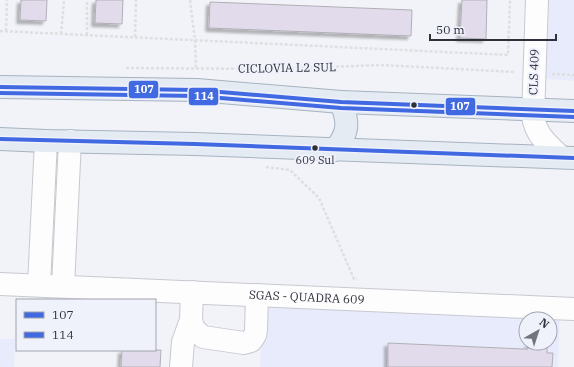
<svg xmlns="http://www.w3.org/2000/svg" width="574" height="367" viewBox="0 0 574 367" font-family="'IBM Plex Serif',serif">
	<style>
		.built { fill: #e8ebfb; fill-rule: evenodd }
		.building { fill: #e2dbeb; stroke: #b1afb6; filter: url(#shadow) }
		.lines { fill: none; stroke-linecap: round; stroke-linejoin: round }
		.minor-casing { stroke: #c8c9d0; stroke-width: 24 }
		.major-casing { stroke: #a7b3c0; stroke-width: 24 }
		.path { stroke: #dedfe0; stroke-width: 2.5; stroke-dasharray: 3 2; stroke-linecap: butt }
		.minor { stroke: #fdfdfe; stroke-width: 22 }
		.major { stroke: #e4ebf2; stroke-width: 22 }
		.bus-1-casing { stroke: #eff1fb; stroke-width: 7 }
		.bus-2-casing { stroke: #eff1fb; stroke-width: 7 }
		.bus-1 { stroke: #4169e1; stroke-width: 4 }
		.bus-2 { stroke: #4169e1; stroke-width: 4 }
		.bus-dot { fill: #2e303a; stroke: #eff1fb; stroke-width: 1.5 }
		.labels { text-anchor: middle; stroke-width: 4; stroke-linejoin: round; paint-order: stroke }
		.bus-label { font-size: 11px; fill: #2e303a; stroke: #eff1fb }
		.street-label { font-size: 12px; fill: #2e303a; stroke: #eff1fb }
		.line-badge { stroke: #eff1fb; stroke-width: 1.5 }
		.badge-label { font-size: 11px; text-anchor: middle; font-weight: bold; fill: #fff }
	</style>
	<defs>
		<filter id="shadow"><feDropShadow dx="-3.5" dy="3.5" stdDeviation="1" flood-color="#0004"/></filter>
	</defs>
	<rect width="100%" height="100%" fill="#f2f3f8"/>
	<g class="built">
		<path d="M 549,0 L 574,0 L 574,81 L 546,79 Z"/>
		<path d="M 265,300 L 560,315 L 558,367 L 260,367 ZM 526,319 L 550,319 L 550,343 L 526,343 Z"/>
		<path d="M 0,339 L 15,339 L 14,367 L 0,367 Z"/>
	</g>
	<g class="building">
		<path d="M 21,0 L 47,0 L 46,21 L 20,20 Z"/>
		<path d="M 96,0 L 123,0 L 122,24 L 95,23 Z"/>
		<path d="M 462,0 L 487,0 L 486,39 L 460,38 Z"/>
		<path d="M 210,2 L 412,10 L 411,36 L 209,28 Z"/>
		<path d="M 388,343 L 523,349 L 528,349 L 528,344 L 547,345 L 547,353 L 553,353 L 552,367 L 388,367 Z"/>
		<path d="M 122,350 L 161,350 L 160,367 L 121,367 Z"/>
	</g>
	<g class="lines">
		<g class="minor-casing">
			<g id="minor">
				<path d="M 537,0 L 533,117 C 536,135 548,145 561,157"/>
				<path id="s1" d="M 0,284 L 574,309"/>
				<path d="M 39,285 L 46,141"/>
				<path d="M 63,286 L 70,141"/>
				<path d="M 192,292 L 191,320 L 193,327 L 196,331 L 203,337 L 244,343 L 251,341 L 255,335 L 256,330 L 257,295"/>
				<path d="M 181,367 L 183,342 L 191,320"/>
			</g>
		</g>
		<g class="major-casing">
			<g id="major">
				<path d="M 0,87 L 197,90 L 341,102 L 574,111"/>
				<path d="M 0,139 L 46,141 L 195,144 L 574,158"/>
				<path d="M 335,150 C 349,132 349,123 341,102"/>
			</g>
		</g>
		<g class="path">
			<path d="M 190,0 L 195,40 L 196,68"/>
			<path d="M 0,31 L 508,55 L 510,0"/>
			<path d="M 6,31 L 7,0"/>
			<path d="M 61,34 L 64,0"/>
			<path d="M 87,35 L 87,0"/>
			<path d="M 135,37 L 136,0"/>
			<path d="M 126,68 L 275,69 L 381,65 L 515,72"/>
			<path d="M 552,74 L 574,75"/>
			<path d="M 266,167 L 290,170 L 319,198 L 354,279 L 357,279"/>
		</g>
		<use href="#minor" class="minor"/>
		<use href="#major" class="major"/>
		<g class="bus-1-casing">
			<g id="bus-1">
				<path d="M 0,87 L 197,90 L 341,102 L 574,111"/>
				<path d="M 0,139 L 195,144 L 574,158"/>
			</g>
		</g>
		<g class="bus-2-casing">
			<path id="bus-2" d="M 0,93 L 197,96 L 341,108 L 574,117"/>
		</g>
		<use href="#bus-1" class="bus-1"/>
		<use href="#bus-2" class="bus-2"/>
	</g>
	<g class="bus-dot">
		<circle cx="414" cy="105" r="3.5"/>
		<circle cx="315" cy="148" r="3.5"/>
	</g>
	<g class="labels">
		<g class="bus-label">
			<text x="315" y="164">609 Sul</text>
		</g>
		<g class="street-label">
			<text transform="translate(287 68) rotate(-1)" y="4">CICLOVIA L2 SUL</text>
			<text transform="translate(534 72) rotate(-88)" y="4">CLS 409</text>
			<text dy="4" stroke="none"><textPath href="#s1" startOffset="307">SGAS - QUADRA 609</textPath></text>
		</g>
	</g>
	<g class="line-badge">
		<rect x="128" y="80" width="31" height="19" rx="4" fill="#4169e1"/>
		<rect x="188" y="87" width="31" height="19" rx="4" fill="#4169e1"/>
		<rect x="445" y="97" width="31" height="19" rx="4" fill="#4169e1"/>
	</g>
	<g class="badge-label">
		<text x="144" y="93">107</text>
		<text x="204" y="100">114</text>
		<text x="460" y="110">107</text>
	</g>
	<rect x="16" y="299" width="140" height="52" fill="#eff1fb" stroke="#a2a4ae"/>
	<rect x="24" y="312" width="20" height="6" fill="#4169e1" stroke="#a2a4ae"/>
	<text x="52" y="319" font-size="12" fill="#2e303a">107</text>
	<rect x="24" y="332" width="20" height="6" fill="#4169e1" stroke="#a2a4ae"/>
	<text x="52" y="339" font-size="12" fill="#2e303a">114</text>
	<g transform="translate(538 331) rotate(39)"><circle r="19" fill="#eff1fb" stroke="#a2a4ae"/>
	<path d="M0-3L7 15L0 10L-7 15Z" fill="#73747c"/>
	<text y="-6" font-size="11" font-weight="bold" text-anchor="middle" fill="#2e303a">N</text>
	</g>
	<path d="M430 34v6h126v-6" fill="none" stroke="#2e303a" stroke-width="2"/>
	<text x="436" y="34" font-size="12" fill="#2e303a" stroke="#eff1fb" stroke-width="3" paint-order="stroke">50 m</text>
</svg>
